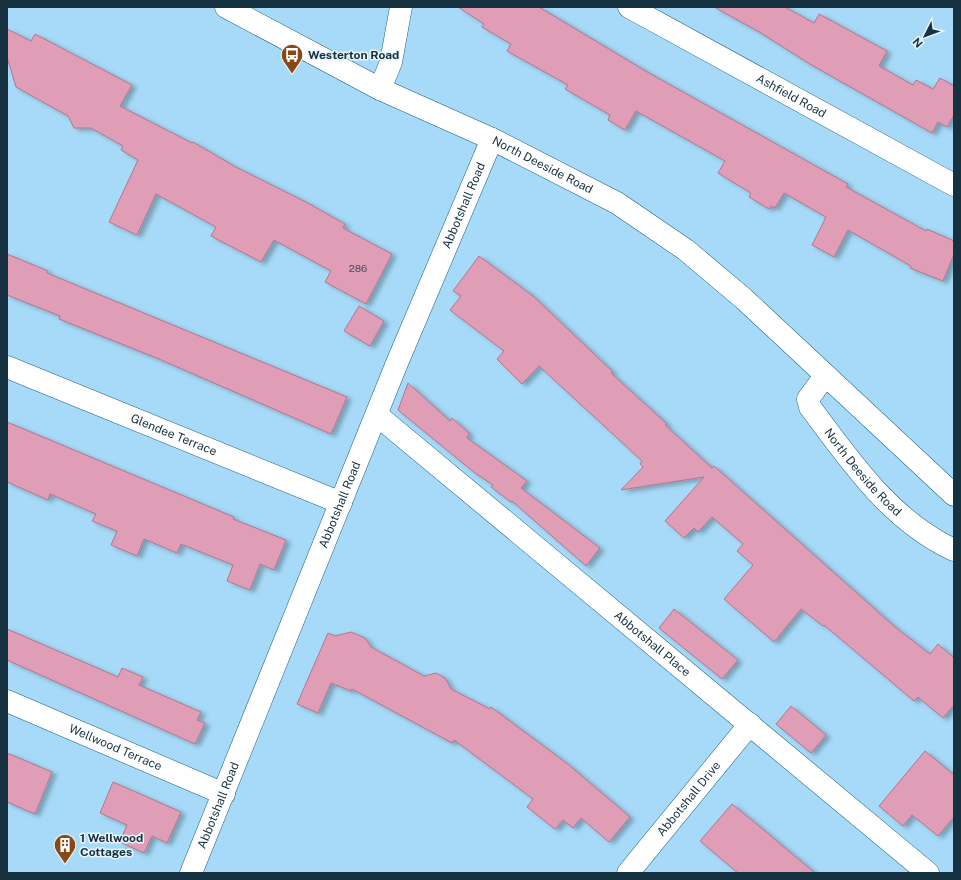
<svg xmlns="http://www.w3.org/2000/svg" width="961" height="880" viewBox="0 0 961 880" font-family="'Public Sans',sans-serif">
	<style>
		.building { fill: #df9db6; stroke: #b4758e; filter: url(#shadow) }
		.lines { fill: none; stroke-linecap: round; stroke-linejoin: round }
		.street-casing { stroke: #1b5f81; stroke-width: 23 }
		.secondary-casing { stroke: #1b5f81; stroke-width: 23 }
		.primary-casing { stroke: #1b5f81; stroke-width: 23 }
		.street { stroke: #fff; stroke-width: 22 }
		.secondary { stroke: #fff; stroke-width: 22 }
		.primary { stroke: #fff; stroke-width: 22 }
		.labels { text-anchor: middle; stroke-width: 3; stroke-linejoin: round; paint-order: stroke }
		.number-label { font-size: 10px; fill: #484c5d }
		.poi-label { font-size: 12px; font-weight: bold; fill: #16313f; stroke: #e8f5fc; text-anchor: start }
		.street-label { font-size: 12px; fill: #16313f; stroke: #e8f5fc }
	</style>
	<defs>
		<filter id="shadow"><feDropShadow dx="4.5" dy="2.5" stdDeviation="2" flood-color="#0004"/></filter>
	</defs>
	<rect width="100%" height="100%" fill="#a6daf8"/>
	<g class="building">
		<path d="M 458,7 L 539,7 L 649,73 L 848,184 L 846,187 L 926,231 L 927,229 L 954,241 L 954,254 L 943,281 L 910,268 L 911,266 L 848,230 L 834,257 L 812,245 L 826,217 L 784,193 L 775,208 L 771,206 L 769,209 L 749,197 L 751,193 L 718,173 L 725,161 L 636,111 L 625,130 L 608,120 L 610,115 L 565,89 L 568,85 L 507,51 L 511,44 L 482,27 L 484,24 Z"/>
		<path d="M 714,7 L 785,7 L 814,23 L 819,14 L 887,51 L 879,66 L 913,85 L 916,80 L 933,89 L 940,78 L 954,86 L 954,115 L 947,127 L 938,122 L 932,133 L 808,63 L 761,33 Z"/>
		<path d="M 7,29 L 31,41 L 35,34 L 132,85 L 120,106 L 192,143 L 193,142 L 234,166 L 306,202 L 345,224 L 343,228 L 392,254 L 366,304 L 325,282 L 331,271 L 274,240 L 261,262 L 211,236 L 216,227 L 156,194 L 137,235 L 109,222 L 138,160 L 121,150 L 123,146 L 91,128 L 74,128 L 68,116 L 16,87 L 7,57 Z"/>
		<path d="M 7,254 L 48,271 L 47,273 L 347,397 L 331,434 L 159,359 L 59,319 L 60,316 L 7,295 Z"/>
		<path d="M 479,256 L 533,296 L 613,372 L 611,373 L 667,424 L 665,425 L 712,468 L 714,466 L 895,627 L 930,654 L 938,644 L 954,658 L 954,705 L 943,718 L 918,697 L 914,701 L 824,625 L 823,626 L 801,609 L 774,642 L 724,599 L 753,565 L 737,551 L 743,544 L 712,517 L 698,532 L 694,528 L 684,538 L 665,521 L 704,477 L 621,490 L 643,467 L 640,464 L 642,461 L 539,366 L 522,384 L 497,359 L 504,351 L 450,310 L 461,296 L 453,291 Z"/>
		<path d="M 359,306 L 384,321 L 370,346 L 344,331 Z"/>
		<path d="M 408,383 L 450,421 L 452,418 L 469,433 L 467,438 L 527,481 L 521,488 L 600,548 L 586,566 L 512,501 L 511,502 L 491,487 L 493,485 L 475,473 L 398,410 Z"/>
		<path d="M 7,422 L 234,517 L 233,519 L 286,540 L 274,570 L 260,564 L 250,590 L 227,581 L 233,565 L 181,544 L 177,553 L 144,539 L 137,556 L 111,545 L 117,531 L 92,521 L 96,514 L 50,494 L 48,500 L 7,482 Z"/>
		<path d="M 674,609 L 738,660 L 722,679 L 659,628 Z"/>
		<path d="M 7,629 L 118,677 L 122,668 L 143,677 L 139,685 L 201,712 L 197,720 L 205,723 L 195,744 L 7,660 Z"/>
		<path d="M 351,632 L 365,638 L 371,647 L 424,676 L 436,673 L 445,678 L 451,689 L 490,709 L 491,707 L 569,765 L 630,817 L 609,842 L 581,818 L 573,828 L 563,820 L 555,829 L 527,807 L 533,799 L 454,740 L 452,743 L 352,689 L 351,691 L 331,683 L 318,713 L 297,704 L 328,633 L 335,636 Z"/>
		<path d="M 791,706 L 826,735 L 811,753 L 776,724 Z"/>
		<path d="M 925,751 L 954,775 L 954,817 L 938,836 L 912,815 L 903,826 L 879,806 Z"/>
		<path d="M 7,753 L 52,772 L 35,814 L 7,802 Z"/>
		<path d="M 113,782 L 181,812 L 167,843 L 152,836 L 144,853 L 120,842 L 127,825 L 100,813 Z"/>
		<path d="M 732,804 L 753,821 L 815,873 L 738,873 L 700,841 Z"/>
	</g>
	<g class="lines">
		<g class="street-casing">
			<g id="street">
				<path id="s1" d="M 629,7 L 954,185"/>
				<path id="s2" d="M 7,367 L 341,503"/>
				<path id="s3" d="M 825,376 L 808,399 L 810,407 C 850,461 891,521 954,550"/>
				<path id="s4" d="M 377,415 L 928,873"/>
				<path id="s5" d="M 7,701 L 224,794"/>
				<path id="s6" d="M 191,873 L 397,363 L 492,139"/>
				<path id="s7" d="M 628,873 L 750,724"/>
			</g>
		</g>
		<g class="secondary-casing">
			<path id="secondary" d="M 380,89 L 391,62 L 401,7"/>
		</g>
		<g class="primary-casing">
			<g id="primary">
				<path id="s8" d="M 226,7 L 380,89 L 492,139 L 617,203 L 686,250 L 744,299 L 954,495"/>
			</g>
		</g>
		<use href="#street" class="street"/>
		<use href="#secondary" class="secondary"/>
		<use href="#primary" class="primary"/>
	</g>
	<defs>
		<g id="bus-pin" transform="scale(1.15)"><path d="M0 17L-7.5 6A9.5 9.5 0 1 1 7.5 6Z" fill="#8a4914" stroke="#e8f5fc"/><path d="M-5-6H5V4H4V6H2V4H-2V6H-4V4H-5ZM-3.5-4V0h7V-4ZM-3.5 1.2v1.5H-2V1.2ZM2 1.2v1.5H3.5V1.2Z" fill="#fff"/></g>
		<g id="building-pin" transform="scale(1.15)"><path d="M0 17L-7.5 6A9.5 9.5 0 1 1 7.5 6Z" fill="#8a4914" stroke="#e8f5fc"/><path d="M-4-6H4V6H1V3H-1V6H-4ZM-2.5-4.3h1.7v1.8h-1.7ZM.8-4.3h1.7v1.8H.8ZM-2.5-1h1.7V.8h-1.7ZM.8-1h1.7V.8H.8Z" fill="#fff"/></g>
	</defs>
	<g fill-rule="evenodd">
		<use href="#bus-pin" x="292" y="55"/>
		<use href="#building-pin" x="65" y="845"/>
	</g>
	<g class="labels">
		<g class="number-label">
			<text x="358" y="272">286</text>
		</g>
		<g class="poi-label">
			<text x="308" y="59">Westerton Road</text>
			<text x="80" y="842">1 Wellwood<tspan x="80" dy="14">Cottages</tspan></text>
		</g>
		<g class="street-label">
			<text dy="4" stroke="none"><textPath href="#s1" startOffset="185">Ashfield Road</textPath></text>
			<text dy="4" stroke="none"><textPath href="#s8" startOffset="354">North Deeside Road</textPath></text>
			<text dy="4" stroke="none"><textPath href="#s6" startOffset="721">Abbotshall Road</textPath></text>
			<text dy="4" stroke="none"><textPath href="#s2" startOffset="180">Glendee Terrace</textPath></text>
			<text dy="4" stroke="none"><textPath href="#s3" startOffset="121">North Deeside Road</textPath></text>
			<text dy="4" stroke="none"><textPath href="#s6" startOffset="397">Abbotshall Road</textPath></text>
			<text dy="4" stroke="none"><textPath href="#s4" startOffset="358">Abbotshall Place</textPath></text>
			<text dy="4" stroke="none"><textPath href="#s5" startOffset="118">Wellwood Terrace</textPath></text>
			<text dy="4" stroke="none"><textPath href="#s7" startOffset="96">Abbotshall Drive</textPath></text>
			<text dy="4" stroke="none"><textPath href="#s6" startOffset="73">Abbotshall Road</textPath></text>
		</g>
	</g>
	<rect width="961" height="880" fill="none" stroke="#16313f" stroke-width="16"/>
	<g transform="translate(925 36) rotate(228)" stroke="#e8f5fc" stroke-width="3" paint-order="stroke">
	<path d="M0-3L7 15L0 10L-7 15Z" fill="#16313f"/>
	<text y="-6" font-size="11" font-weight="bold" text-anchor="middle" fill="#16313f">N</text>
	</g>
</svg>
